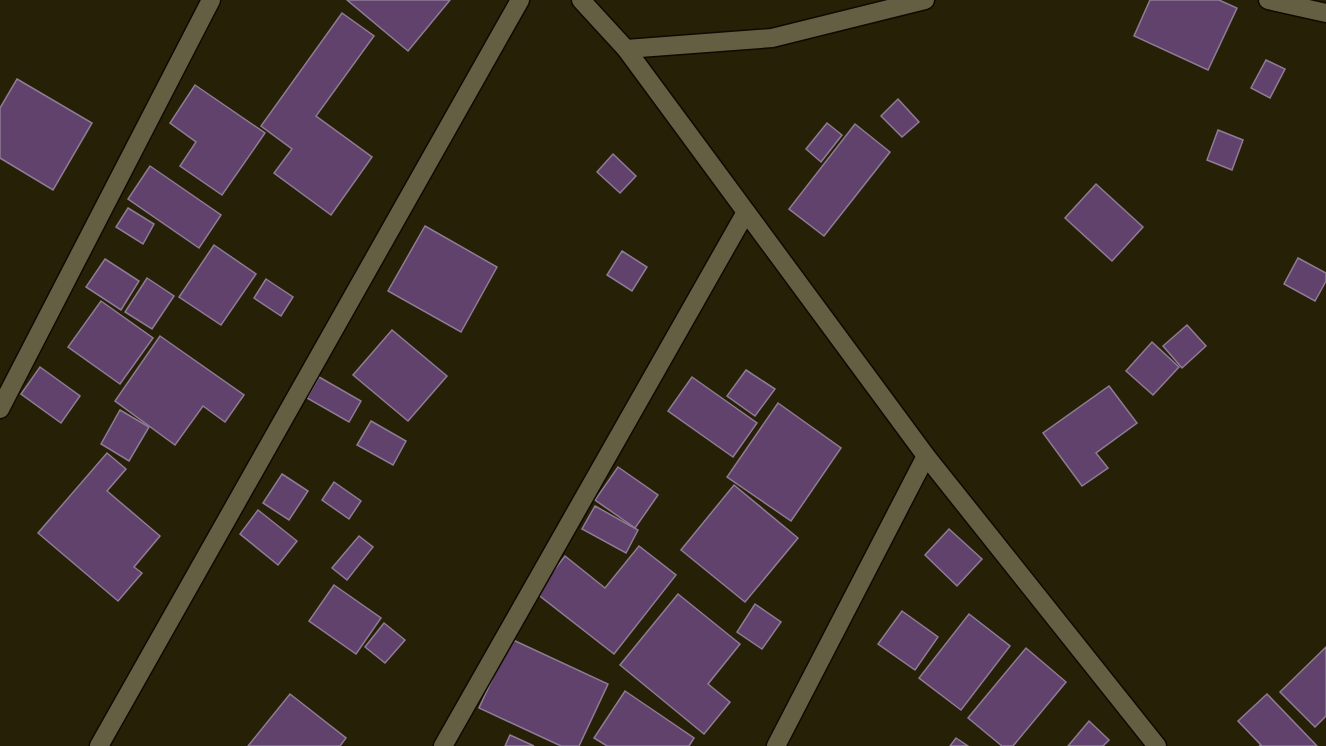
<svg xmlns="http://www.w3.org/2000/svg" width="1326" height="746" viewBox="0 0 1326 746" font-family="Spectral,serif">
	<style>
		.building { fill: #61426d; stroke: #8e7c95; stroke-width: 1.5 }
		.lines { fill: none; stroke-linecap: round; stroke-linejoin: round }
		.minor-casing { stroke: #0f0a00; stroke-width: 21 }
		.minor { stroke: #645f43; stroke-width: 18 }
	</style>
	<rect width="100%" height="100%" fill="#262106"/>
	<g class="building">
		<path d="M 347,0 L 450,0 L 408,51 Z"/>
		<path d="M 1150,0 L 1219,0 L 1237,8 L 1208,70 L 1134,36 Z"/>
		<path d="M 342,13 L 374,36 L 316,116 L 372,157 L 331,215 L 274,173 L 292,149 L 261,126 Z"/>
		<path d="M 1266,60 L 1285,69 L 1270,98 L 1251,88 Z"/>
		<path d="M 17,79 L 92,123 L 53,190 L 0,158 L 0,108 Z"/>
		<path d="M 195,85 L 265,133 L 222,195 L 180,166 L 196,142 L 170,123 Z"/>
		<path d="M 898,99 L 919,122 L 902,137 L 881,116 Z"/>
		<path d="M 827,123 L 842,135 L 821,162 L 806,149 Z"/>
		<path d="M 855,124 L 890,152 L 824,236 L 789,209 Z"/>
		<path d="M 1218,130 L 1243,140 L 1232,170 L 1207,160 Z"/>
		<path d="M 613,154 L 636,176 L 620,193 L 597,172 Z"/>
		<path d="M 150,166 L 221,215 L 199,248 L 128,199 Z"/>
		<path d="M 1096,184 L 1143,227 L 1112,261 L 1065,218 Z"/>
		<path d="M 128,208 L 154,224 L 143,244 L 116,227 Z"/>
		<path d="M 425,226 L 497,267 L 461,332 L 388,291 Z"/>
		<path d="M 214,245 L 256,274 L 221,325 L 179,297 Z"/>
		<path d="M 622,251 L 647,267 L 632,291 L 607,275 Z"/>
		<path d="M 1298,258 L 1326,273 L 1326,281 L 1315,301 L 1284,284 Z"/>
		<path d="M 105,259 L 139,281 L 121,310 L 86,287 Z"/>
		<path d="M 147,278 L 174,296 L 152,329 L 125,312 Z"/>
		<path d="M 266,279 L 293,297 L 281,316 L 254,298 Z"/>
		<path d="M 101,301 L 153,338 L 120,384 L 68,347 Z"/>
		<path d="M 1187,325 L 1206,346 L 1182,368 L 1163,346 Z"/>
		<path d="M 392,330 L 447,376 L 408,421 L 353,375 Z"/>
		<path d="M 160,336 L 244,395 L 225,422 L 203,406 L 175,445 L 115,401 Z"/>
		<path d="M 1152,342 L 1179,367 L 1153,395 L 1126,371 Z"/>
		<path d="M 40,367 L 80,396 L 61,423 L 21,394 Z"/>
		<path d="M 746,370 L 775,389 L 755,416 L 727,396 Z"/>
		<path d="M 319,377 L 361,401 L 349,422 L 307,398 Z"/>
		<path d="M 692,377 L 757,423 L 733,457 L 668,411 Z"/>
		<path d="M 1109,386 L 1137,423 L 1096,453 L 1108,468 L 1082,486 L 1043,433 Z"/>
		<path d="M 778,403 L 841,448 L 791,521 L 727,477 Z"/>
		<path d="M 120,410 L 149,427 L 129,461 L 101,444 Z"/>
		<path d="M 371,421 L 406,441 L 393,465 L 357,445 Z"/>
		<path d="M 107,453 L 126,469 L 107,491 L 160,536 L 134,567 L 142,573 L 118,601 L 38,533 Z"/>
		<path d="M 618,467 L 658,495 L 635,528 L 595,500 Z"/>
		<path d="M 282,474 L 308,491 L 289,520 L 263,503 Z"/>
		<path d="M 334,482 L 361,501 L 349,519 L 322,500 Z"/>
		<path d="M 734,485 L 798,538 L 745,602 L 681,550 Z"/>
		<path d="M 595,506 L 638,530 L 626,553 L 582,529 Z"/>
		<path d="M 258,510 L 297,541 L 278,565 L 240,534 Z"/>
		<path d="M 949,529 L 982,559 L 957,586 L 925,555 Z"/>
		<path d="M 359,536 L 373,547 L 347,580 L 332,568 Z"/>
		<path d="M 639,546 L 676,575 L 614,654 L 536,593 L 565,556 L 605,588 Z"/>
		<path d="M 334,585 L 381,618 L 356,654 L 309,621 Z"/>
		<path d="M 678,594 L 740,644 L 708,684 L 730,702 L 704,734 L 620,665 Z"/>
		<path d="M 755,604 L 781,622 L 762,649 L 737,632 Z"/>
		<path d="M 902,611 L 938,637 L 915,670 L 878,644 Z"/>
		<path d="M 969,614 L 1010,646 L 961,710 L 919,678 Z"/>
		<path d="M 384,623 L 405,640 L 385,663 L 365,647 Z"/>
		<path d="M 511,639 L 608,684 L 579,746 L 561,746 L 479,708 Z"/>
		<path d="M 1326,647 L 1326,716 L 1315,727 L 1280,692 Z"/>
		<path d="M 1026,648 L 1066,682 L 1013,746 L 1002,746 L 968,718 Z"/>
		<path d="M 625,691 L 694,738 L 689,746 L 607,746 L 594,738 Z"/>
		<path d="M 290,694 L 346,738 L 340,746 L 248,746 Z"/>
		<path d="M 1267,694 L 1317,746 L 1259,746 L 1261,745 L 1238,721 Z"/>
		<path d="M 1089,721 L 1109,740 L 1103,746 L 1068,746 Z"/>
		<path d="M 510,735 L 534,746 L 505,746 Z"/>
		<path d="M 956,738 L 968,746 L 950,746 Z"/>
	</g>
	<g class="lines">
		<g class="minor-casing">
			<g id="minor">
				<path d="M 581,0 L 626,49 L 772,38 L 925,0"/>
				<path d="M 1268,0 L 1326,13"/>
				<path d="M 626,49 L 926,456 L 1157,746"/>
				<path d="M 0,409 L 211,0"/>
				<path d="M 99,746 L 520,0"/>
				<path d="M 443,746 L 746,212"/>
				<path d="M 776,746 L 926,456"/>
			</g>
		</g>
		<use href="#minor" class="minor"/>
	</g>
</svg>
